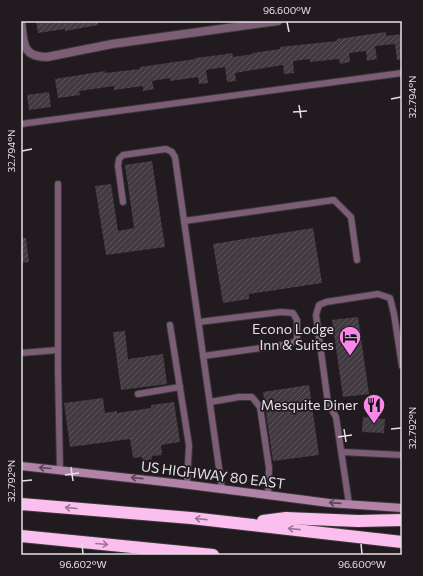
<svg xmlns="http://www.w3.org/2000/svg" width="423" height="576" viewBox="0 0 423 576" font-family="Commissioner,sans-serif">
	<style>
		.building { fill: url(#building-hatch) }
		.lines { fill: none; stroke-linecap: round; stroke-linejoin: round }
		.lane-casing { stroke: #3c373b; stroke-width: 8 }
		.street-casing { stroke: #3c373b; stroke-width: 10 }
		.secondary-casing { stroke: #3c373b; stroke-width: 10 }
		.highway-casing { stroke: #3c373b; stroke-width: 14 }
		.lane { stroke: #7b5e76; stroke-width: 6 }
		.street { stroke: #7b5e76; stroke-width: 8 }
		.secondary { stroke: #b283a9; stroke-width: 8 }
		.highway { stroke: #fabfee; stroke-width: 12 }
		.oneway { stroke: #5b4557 }
		.oneway2 { stroke: #987591 }
		.ticks { fill: none; stroke: #e5e0e4; stroke-width: 1.5 }
		.labels { text-anchor: middle; stroke-width: 3.5; stroke-linejoin: round; paint-order: stroke }
		.poi-label { font-size: 14px; fill: #e5e0e4; stroke: #211b20; text-anchor: end }
		.street-label { font-size: 14px; fill: #e5e0e4; stroke: #211b20 }
		.neatline { fill: none; stroke: #e5e0e4; stroke-width: 1.5 }
		.ticks-label { font-size: 10px; text-anchor: middle; fill: #e5e0e4 }
	</style>
	<defs>
		<pattern id="building-hatch" width="6" height="6" patternUnits="userSpaceOnUse"><rect width="6" height="6" fill="#413a40"/><path d="M-1 1l2-2M0 6l6-6M5 7l2-2" fill="none" stroke="#5c565b"/></pattern>
	</defs>
	<rect width="100%" height="100%" fill="#211b20"/>
	<g class="building">
		<path d="M 36,21 L 98,21 L 98,25 L 65,31 L 65,29 L 38,33 Z"/>
		<path d="M 386,32 L 386,36 L 402,34 L 402,60 L 397,60 L 395,44 L 375,46 L 377,59 L 367,61 L 366,51 L 349,53 L 350,62 L 340,64 L 339,59 L 310,62 L 310,59 L 293,61 L 294,73 L 284,74 L 283,65 L 235,73 L 236,81 L 227,82 L 225,67 L 206,70 L 208,83 L 199,84 L 198,77 L 170,81 L 170,78 L 152,81 L 154,89 L 143,91 L 143,86 L 114,90 L 114,86 L 79,91 L 80,95 L 58,98 L 55,79 L 105,71 L 105,73 L 140,69 L 140,67 L 195,59 L 195,58 L 220,55 L 232,53 L 233,57 L 253,54 L 252,53 L 280,49 L 280,47 L 337,41 L 337,39 Z"/>
		<path d="M 49,92 L 51,107 L 29,110 L 27,95 Z"/>
		<path d="M 152,161 L 165,247 L 106,255 L 95,186 L 111,184 L 118,231 L 134,228 L 125,165 Z"/>
		<path d="M 313,228 L 322,283 L 249,294 L 249,299 L 223,303 L 213,244 Z"/>
		<path d="M 21,238 L 26,238 L 29,262 L 21,263 Z"/>
		<path d="M 358,317 L 369,394 L 343,397 L 332,320 Z"/>
		<path d="M 125,331 L 128,359 L 163,354 L 167,384 L 121,390 L 113,332 Z"/>
		<path d="M 309,385 L 319,455 L 273,461 L 263,392 Z"/>
		<path d="M 103,398 L 105,413 L 117,411 L 117,413 L 151,408 L 151,405 L 174,402 L 180,442 L 161,445 L 162,455 L 152,456 L 152,459 L 143,461 L 142,457 L 133,458 L 130,439 L 70,447 L 64,403 Z"/>
		<path d="M 363,417 L 385,419 L 384,433 L 362,432 Z"/>
	</g>
	<g class="lines">
		<g class="lane-casing">
			<g id="lane">
				<path d="M 21,124 L 402,73"/>
				<path d="M 58,184 L 58,371 L 60,470"/>
				<path d="M 123,202 L 118,166 L 119,159 L 123,155 L 166,149 L 172,152 L 175,157 L 222,489"/>
				<path d="M 184,221 L 334,200 L 351,217 L 357,260"/>
				<path d="M 199,322 L 281,312 L 293,313 L 297,320 L 297,340 L 290,344 L 203,356"/>
				<path d="M 170,325 L 189,445 L 187,484"/>
				<path d="M 21,353 L 58,350"/>
				<path d="M 138,394 L 180,387"/>
				<path d="M 210,402 L 239,397 L 252,397 L 260,407 L 269,468 L 268,495"/>
				<path d="M 342,452 L 402,455"/>
				<path d="M 349,504 L 336,417 L 328,403 L 316,315 L 319,305 L 326,302 L 378,294 L 390,298 L 394,314 L 402,366"/>
			</g>
		</g>
		<g class="street-casing">
			<path id="street" d="M 21,21 C 24,42 21,57 47,57 L 112,44 L 278,21"/>
		</g>
		<g class="secondary-casing">
			<path id="secondary" d="M 21,466 L 174,483 L 329,503 L 402,508"/>
		</g>
		<g class="highway-casing">
			<g id="highway">
				<path d="M 21,504 L 191,518 L 402,542"/>
				<path d="M 263,521 L 286,518 L 358,521 L 402,520"/>
				<path d="M 21,536 L 213,555"/>
			</g>
		</g>
		<use href="#lane" class="lane"/>
		<use href="#street" class="street"/>
		<use href="#secondary" class="secondary"/>
		<use href="#highway" class="highway"/>
	</g>
	<defs><path id="oneway-shaft" d="M-6 0H5M1.5-3L5.5 0L1.5 3" fill="none" stroke-width="1.6" stroke-linecap="round" stroke-linejoin="round"/></defs>
	<g class="oneway">
		<use href="#oneway-shaft" transform="translate(45 468) rotate(-175)"/>
		<use href="#oneway-shaft" transform="translate(137 478) rotate(-174)"/>
		<use href="#oneway-shaft" transform="translate(335 503) rotate(-176)"/>
	</g>
	<g class="oneway2">
		<use href="#oneway-shaft" transform="translate(71 508) rotate(-175)"/>
		<use href="#oneway-shaft" transform="translate(201 519) rotate(-174)"/>
		<use href="#oneway-shaft" transform="translate(294 529) rotate(-174)"/>
		<use href="#oneway-shaft" transform="translate(102 544) rotate(5)"/>
	</g>
	<path class="ticks" d="M 287,22 L 289,32M 391,99 L 401,97M 299,105 L 301,118M 293,112 L 307,111M 22,151 L 32,149M 344,429 L 346,442M 391,429 L 401,428M 338,437 L 352,435M 71,467 L 73,481M 65,475 L 79,473M 22,481 L 32,480M 82,544 L 83,554M 361,544 L 362,554"/>
	<defs>
		<g id="hotel-pin" transform="scale(1.15)"><path d="M0 17L-7.5 6A9.5 9.5 0 1 1 7.5 6Z" fill="#f987e8" stroke="#211b20"/><path d="M-6-4.5h1.5V1H6V5H4.5V3h-9V5H-6ZM-4 0a1.8 1.8 0 1 1 3.6 0ZM.5 0V-2.5h3Q6-2.5 6 0Z" fill="#111"/></g>
		<g id="restaurant-pin" transform="scale(1.15)"><path d="M0 17L-7.5 6A9.5 9.5 0 1 1 7.5 6Z" fill="#f987e8" stroke="#211b20"/><path d="M-5-6h1v4h1v-4h1v4h1v-4h1v5L-1.5 .5V6h-2V.5L-5-1ZM5-6V6H3V1.5H1.5Q1.5-4 5-6Z" fill="#111"/></g>
	</defs>
	<g fill-rule="evenodd">
		<use href="#hotel-pin" x="350" y="337"/>
		<use href="#restaurant-pin" x="374" y="405"/>
	</g>
	<g class="labels">
		<g class="poi-label">
			<text x="334" y="334">Econo Lodge<tspan x="334" dy="16">Inn &amp; Suites</tspan></text>
			<text x="358" y="410">Mesquite Diner</text>
		</g>
		<g class="street-label">
			<text transform="translate(213 475) rotate(7)" y="5">US HIGHWAY 80 EAST</text>
		</g>
	</g>
	<rect width="423" height="576" fill="none" stroke="#211b20" stroke-width="44"/>
	<rect x="22" y="22" width="379" height="532" class="neatline"/>
	<g class="ticks-label">
		<text x="287" y="14">96.600°W</text>
		<text transform="translate(412 97) rotate(-90)" y="4">32.794°N</text>
		<text transform="translate(11 151) rotate(-90)" y="4">32.794°N</text>
		<text transform="translate(412 428) rotate(-90)" y="4">32.792°N</text>
		<text transform="translate(11 481) rotate(-90)" y="4">32.792°N</text>
		<text x="83" y="568">96.602°W</text>
		<text x="362" y="568">96.600°W</text>
	</g>
</svg>
